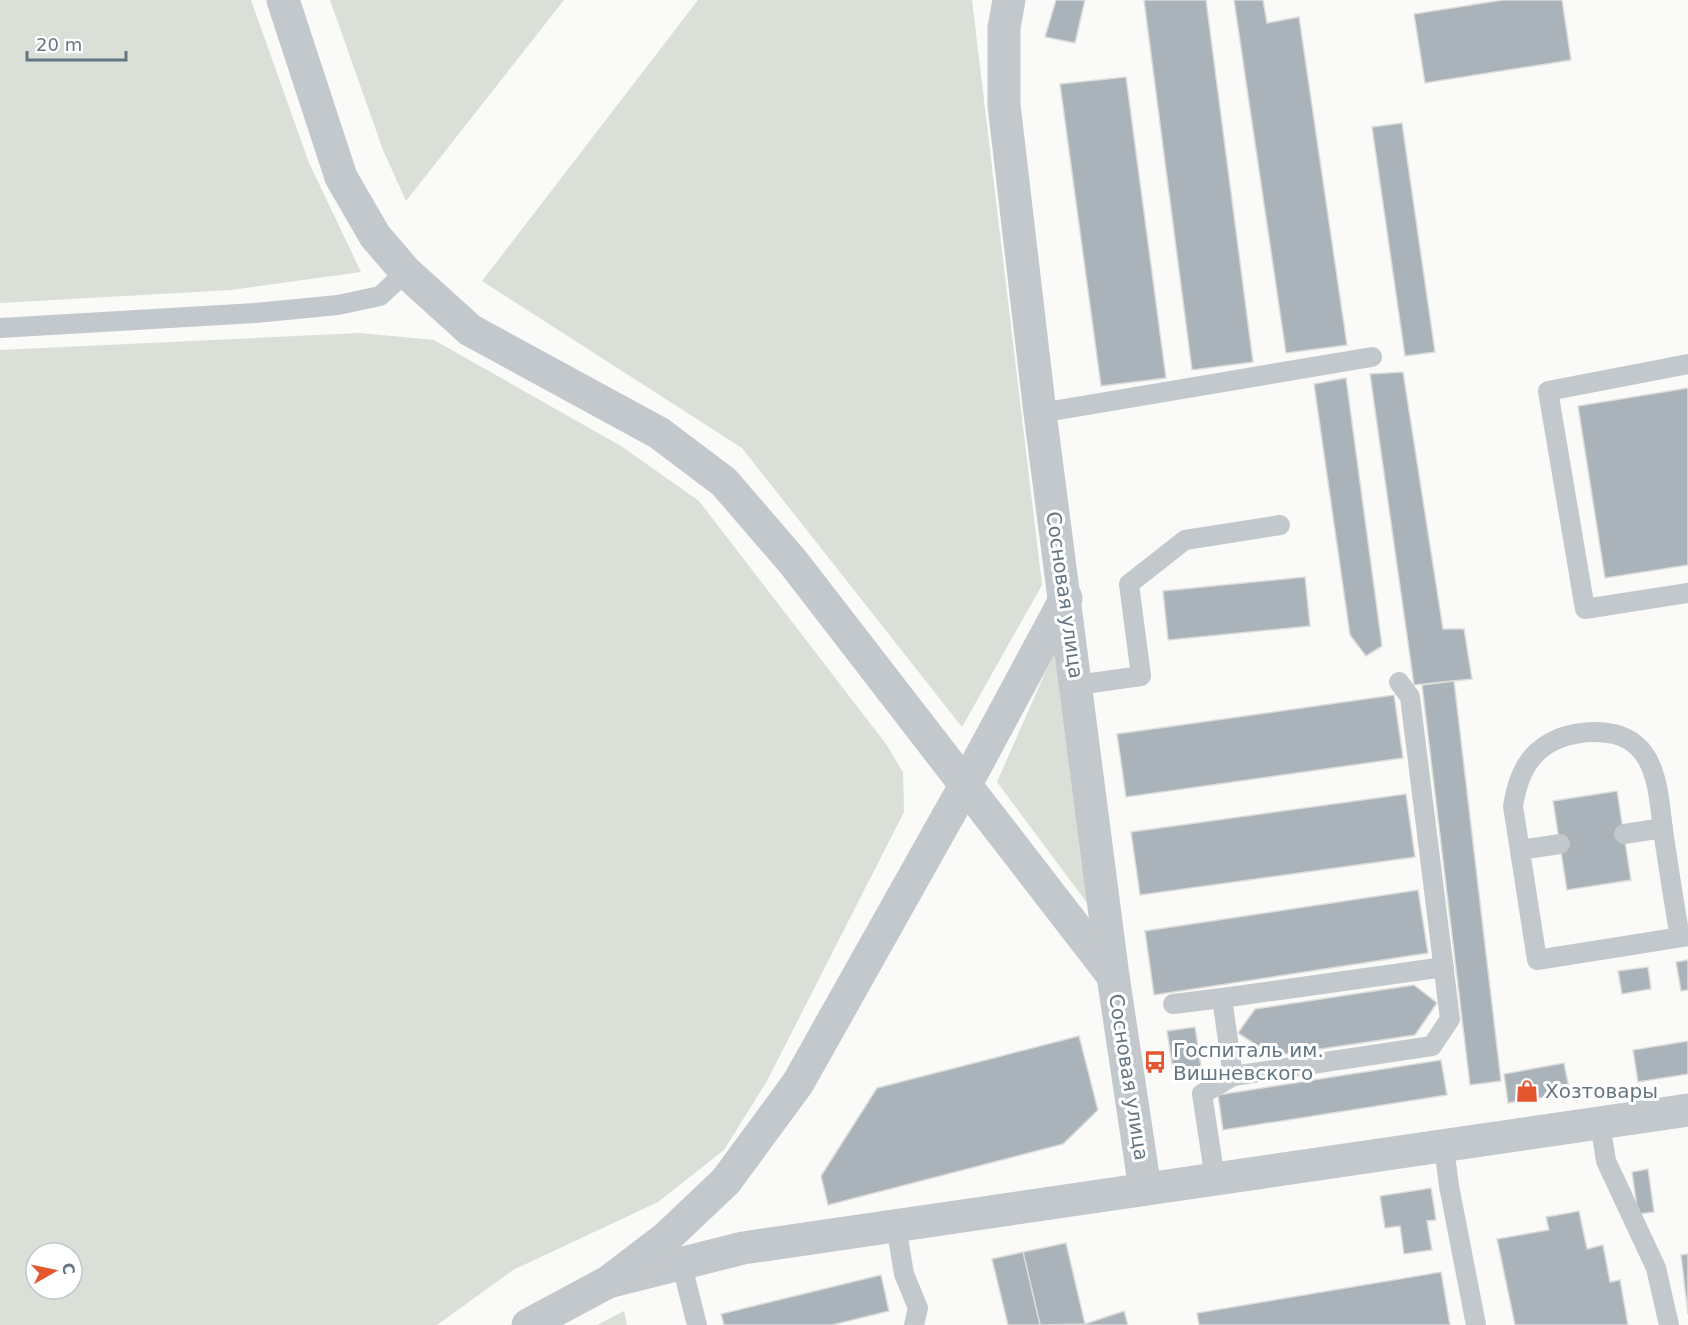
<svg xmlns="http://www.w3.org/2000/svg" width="1688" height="1325" viewBox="0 0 1688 1325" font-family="'DejaVu Sans',sans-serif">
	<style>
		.green { fill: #dadfd7; fill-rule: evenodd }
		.building { fill: #aab3b9; stroke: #dcdcda; stroke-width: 1.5 }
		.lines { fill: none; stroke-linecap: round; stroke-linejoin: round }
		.service { stroke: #c3c8cc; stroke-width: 20 }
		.minor { stroke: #c3c8cc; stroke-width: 33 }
		.labels { text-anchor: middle; stroke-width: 6; stroke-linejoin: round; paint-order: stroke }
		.street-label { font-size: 20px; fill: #657683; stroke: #fff }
		.poi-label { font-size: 20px; fill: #657683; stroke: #fff; text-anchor: start }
	</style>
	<rect width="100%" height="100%" fill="#fafaf8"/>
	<g class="green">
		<path d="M 0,0 L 251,0 L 309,163 L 361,272 L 231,290 L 0,303 Z"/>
		<path d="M 330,0 L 564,0 L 406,201 L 383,150 Z"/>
		<path d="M 698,0 L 972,0 L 1042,585 L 962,727 L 742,448 L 482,281 Z"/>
		<path d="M 359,333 L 434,340 L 621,446 L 699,501 L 886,744 L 903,772 L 904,812 L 767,1081 L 724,1150 L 658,1202 L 513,1270 L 437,1325 L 0,1325 L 0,350 ZM 36,1253 L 72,1253 L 72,1289 L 36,1289 Z"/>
		<path d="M 1060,639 L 1093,911 L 997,782 Z"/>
		<path d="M 624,1311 L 627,1325 L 597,1325 Z"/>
	</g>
	<g class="building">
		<path d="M 1056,0 L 1085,0 L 1075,43 L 1045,37 Z"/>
		<path d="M 1144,0 L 1206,0 L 1253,362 L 1192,370 Z"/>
		<path d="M 1234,0 L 1263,0 L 1267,23 L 1299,17 L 1347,345 L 1286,353 Z"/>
		<path d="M 1503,0 L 1562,0 L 1571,60 L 1425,83 L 1414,14 Z"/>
		<path d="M 1126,77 L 1166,378 L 1101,386 L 1060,84 Z"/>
		<path d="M 1402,123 L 1435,352 L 1405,356 L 1372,127 Z"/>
		<path d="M 1403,372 L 1443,629 L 1464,629 L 1472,679 L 1414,685 L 1370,374 Z"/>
		<path d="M 1346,378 L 1382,646 L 1366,656 L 1350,635 L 1314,384 Z"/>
		<path d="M 1688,388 L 1688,565 L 1605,578 L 1578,406 Z"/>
		<path d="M 1305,577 L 1310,626 L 1168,640 L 1163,591 Z"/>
		<path d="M 1454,681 L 1501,1081 L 1470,1085 L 1422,685 Z"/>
		<path d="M 1394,695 L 1403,758 L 1126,797 L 1117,734 Z"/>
		<path d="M 1617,791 L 1631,880 L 1567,890 L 1553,801 Z"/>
		<path d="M 1406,794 L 1415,857 L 1140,895 L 1131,832 Z"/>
		<path d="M 1418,890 L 1428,953 L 1154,995 L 1145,931 Z"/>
		<path d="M 1688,960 L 1688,990 L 1681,991 L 1676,962 Z"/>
		<path d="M 1648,967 L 1651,989 L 1622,994 L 1618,971 Z"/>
		<path d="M 1414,985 L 1437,1003 L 1415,1035 L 1273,1056 L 1238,1033 L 1255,1009 Z"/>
		<path d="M 1195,1027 L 1202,1073 L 1174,1077 L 1167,1031 Z"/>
		<path d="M 1079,1036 L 1098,1110 L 1063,1144 L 828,1205 L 821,1176 L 877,1088 Z"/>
		<path d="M 1688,1041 L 1688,1074 L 1638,1082 L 1633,1050 Z"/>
		<path d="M 1441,1060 L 1447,1095 L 1223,1130 L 1218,1095 Z"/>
		<path d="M 1564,1063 L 1570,1093 L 1508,1103 L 1504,1074 Z"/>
		<path d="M 1648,1169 L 1654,1212 L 1638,1214 L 1632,1172 Z"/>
		<path d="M 1431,1188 L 1436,1220 L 1427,1221 L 1432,1250 L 1404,1254 L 1400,1226 L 1385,1228 L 1380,1196 Z"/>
		<path d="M 1579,1211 L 1587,1249 L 1603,1245 L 1610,1282 L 1620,1280 L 1628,1325 L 1515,1325 L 1497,1239 L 1549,1230 L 1546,1217 Z"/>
		<path d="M 1066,1243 L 1085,1324 L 1040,1325 L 1023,1252 Z"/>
		<path d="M 1023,1252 L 1040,1325 L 1008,1325 L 992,1259 Z"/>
		<path d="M 1688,1254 L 1688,1314 L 1681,1255 Z"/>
		<path d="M 1441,1272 L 1450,1325 L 1199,1325 L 1197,1313 Z"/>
		<path d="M 881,1275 L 889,1311 L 832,1325 L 724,1325 L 721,1314 Z"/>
		<path d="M 1124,1311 L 1128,1325 L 1081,1325 L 1085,1324 Z"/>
	</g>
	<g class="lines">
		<g class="service">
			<path d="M 0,328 L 255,313 L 338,305 L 380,296 L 406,272"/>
			<path d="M 1688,364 L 1548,391 L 1585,609 L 1688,593"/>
			<path d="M 1040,413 L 1372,357"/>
			<path d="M 1077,685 L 1141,676 L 1129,584 L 1185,540 L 1280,525"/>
			<path d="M 1624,834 L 1663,828"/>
			<path d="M 1520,850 L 1560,844"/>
			<path d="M 1680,937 C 1674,904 1669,870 1664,837 C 1658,798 1660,745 1614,734 C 1595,730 1577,732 1560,738 C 1529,750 1518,775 1513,806 L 1537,960 L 1688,936"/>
			<path d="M 1173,1004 L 1222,998"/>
			<path d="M 1233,1076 L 1222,998 L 1444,967"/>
			<path d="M 1600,1123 L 1606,1161 L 1656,1268 L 1669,1325"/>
			<path d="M 1444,1147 L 1449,1186 L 1476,1325"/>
			<path d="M 1215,1179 L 1202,1094 L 1233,1076 L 1432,1046 L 1450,1019 L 1410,697 L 1399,682"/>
			<path d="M 896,1225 L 904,1274 L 918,1308 L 914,1325"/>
			<path d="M 681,1262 L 697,1325"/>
		</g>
		<g class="minor">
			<path d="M 283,0 L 341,177 L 375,236 L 406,272 L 470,330 L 659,433 L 724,482 L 793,562 L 1113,976"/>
			<path d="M 1009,0 L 1004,28 L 1004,105 L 1040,413 L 1113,976 L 1145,1189"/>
			<path d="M 608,1282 L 743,1248 L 1688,1110"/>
			<path d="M 528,1325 L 608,1282 L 667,1237 L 726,1181 L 798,1083 L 966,784 L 1066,598"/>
		</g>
	</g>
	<defs>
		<g id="bus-bare" transform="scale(1.8)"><path d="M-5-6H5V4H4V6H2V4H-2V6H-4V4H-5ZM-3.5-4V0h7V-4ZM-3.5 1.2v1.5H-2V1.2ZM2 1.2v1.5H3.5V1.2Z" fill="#e4572e" stroke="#fff" stroke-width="2.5" paint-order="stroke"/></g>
		<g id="shop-bare" transform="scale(1.8)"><path d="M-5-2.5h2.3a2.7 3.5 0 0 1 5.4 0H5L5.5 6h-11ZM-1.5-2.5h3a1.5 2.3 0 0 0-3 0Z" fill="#e4572e" stroke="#fff" stroke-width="2.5" paint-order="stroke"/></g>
	</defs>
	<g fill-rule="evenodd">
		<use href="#bus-bare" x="1155" y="1062"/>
		<use href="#shop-bare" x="1527" y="1091"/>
	</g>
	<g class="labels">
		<g class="street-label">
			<text transform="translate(1065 595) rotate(82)" y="7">Сосновая улица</text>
			<text transform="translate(1129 1077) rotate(81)" y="7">Сосновая улица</text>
		</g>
		<g class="poi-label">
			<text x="1173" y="1057">Госпиталь им.<tspan x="1173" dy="23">Вишневского</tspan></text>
			<text x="1545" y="1098">Хозтовары</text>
		</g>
	</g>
	<g transform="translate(54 1271) rotate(81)"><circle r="28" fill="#ffffff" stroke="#c1c8cd" stroke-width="1.5"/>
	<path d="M0-4.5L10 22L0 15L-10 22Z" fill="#e4572e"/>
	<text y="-9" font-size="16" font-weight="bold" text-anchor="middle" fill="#657683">С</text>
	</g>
	<path d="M27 51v9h99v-9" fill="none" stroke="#657683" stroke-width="3"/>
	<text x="36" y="51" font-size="18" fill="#657683" stroke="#ffffff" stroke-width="4.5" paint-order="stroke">20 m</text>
</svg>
